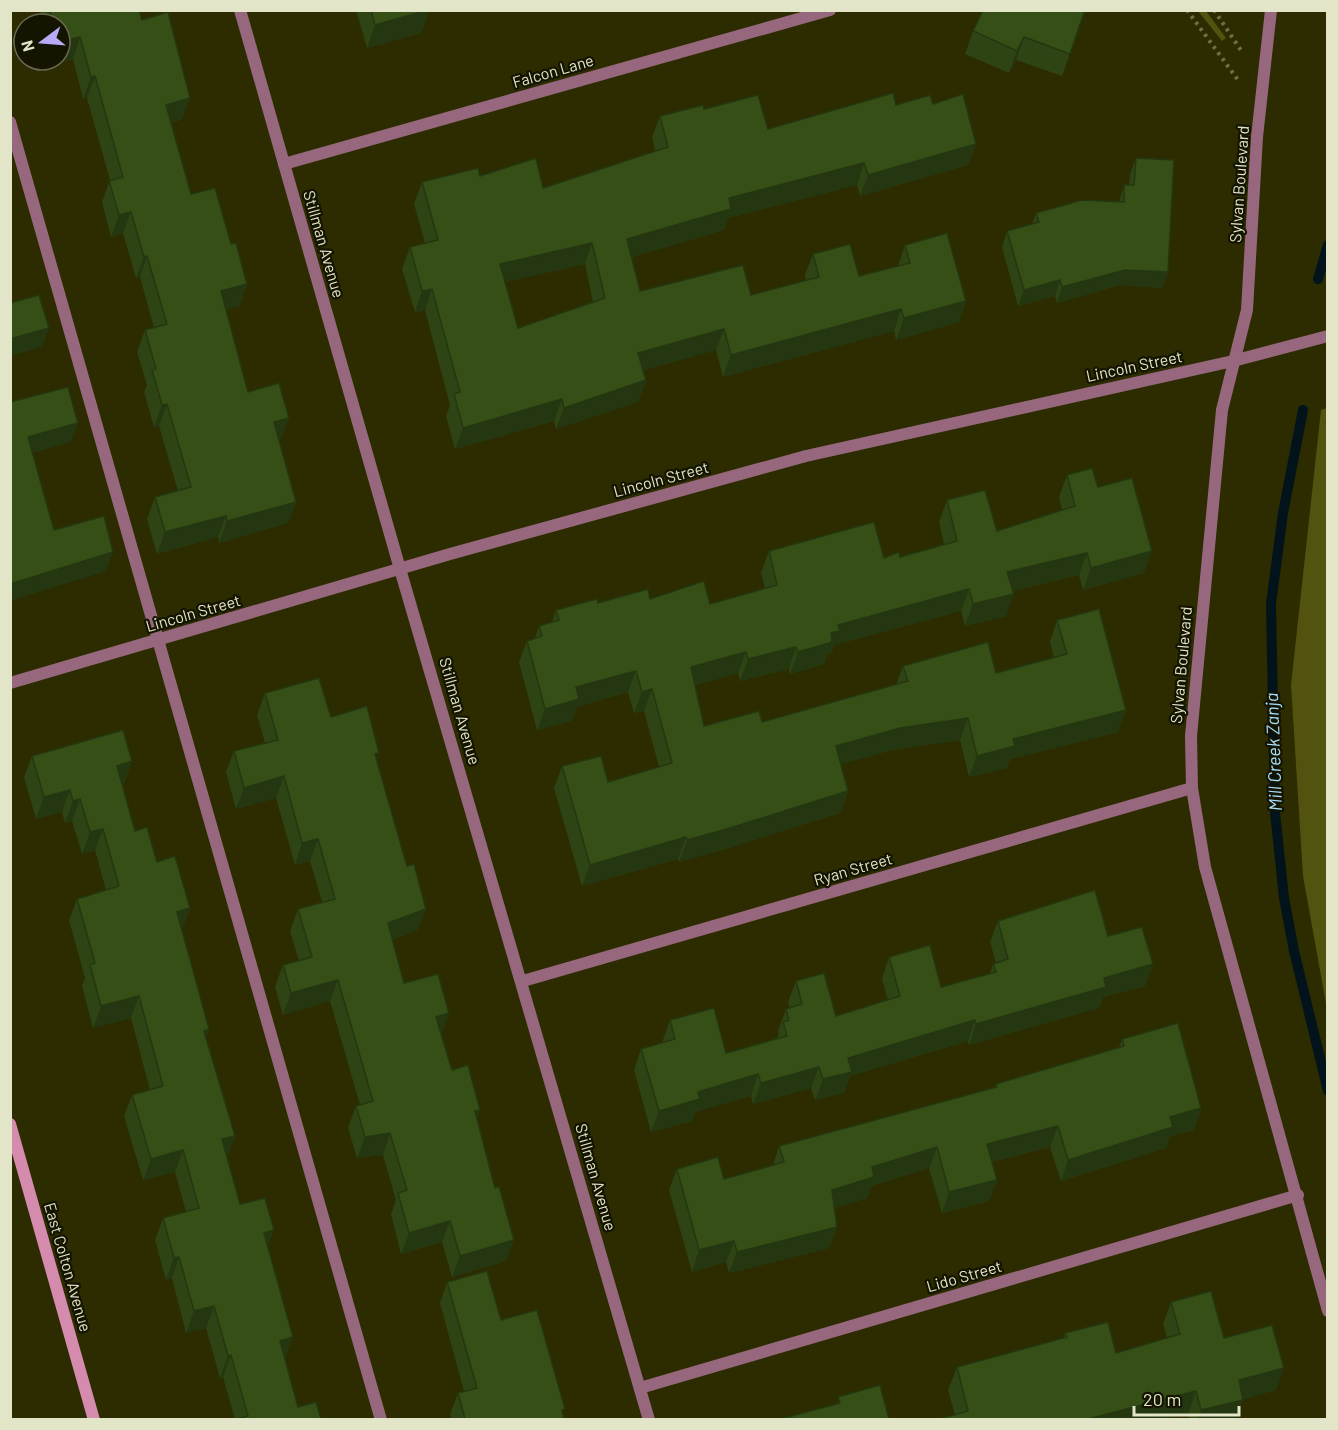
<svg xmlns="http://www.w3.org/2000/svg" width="1338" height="1430" viewBox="0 0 1338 1430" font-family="Barlow,sans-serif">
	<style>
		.green { fill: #52530f }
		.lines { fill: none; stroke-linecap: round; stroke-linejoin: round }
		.stream { stroke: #03131b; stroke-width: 10 }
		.path { stroke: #6e6f48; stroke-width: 4; stroke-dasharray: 3 4.5; stroke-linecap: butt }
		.lane { stroke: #97687d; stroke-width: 12 }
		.street { stroke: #97687d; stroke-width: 12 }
		.secondary { stroke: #d58bad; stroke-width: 12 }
		.wall { fill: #2e4414; fill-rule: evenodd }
		.shaded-wall { fill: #253710 }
		.building { fill: #354f17; stroke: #253710; stroke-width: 1.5; fill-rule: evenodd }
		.labels { text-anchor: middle; stroke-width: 4.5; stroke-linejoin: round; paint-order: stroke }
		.street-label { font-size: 16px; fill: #e2e5c7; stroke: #141400 }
		.water-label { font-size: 18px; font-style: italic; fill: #a7e0fd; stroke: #141400 }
	</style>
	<rect width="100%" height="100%" fill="#2c2c00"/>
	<g class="green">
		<path d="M 1198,11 L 1206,11 L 1226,38 L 1222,41 Z"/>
		<path d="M 1327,408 L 1328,408 L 1327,1009 L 1303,876 L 1291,685 L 1321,410 Z"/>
	</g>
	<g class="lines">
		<g class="stream">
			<path d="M 1318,279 L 1328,245"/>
			<path d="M 1303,410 L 1283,513 L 1271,604 L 1275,812 L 1284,898 L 1294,951 L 1328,1091"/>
		</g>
		<g class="path">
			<path d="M 1187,10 L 1238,80"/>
			<path d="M 1214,10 L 1242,52"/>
		</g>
		<g class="lane">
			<path d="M 10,122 L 381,1420"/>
			<path d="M 1257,137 L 1271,10"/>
		</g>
		<g class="street">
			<path d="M 240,10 L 400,569 L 649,1420"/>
			<path d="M 1257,137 L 1247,310 L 1222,410 L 1191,736 L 1192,788 L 1205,867 L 1328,1311"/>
			<path d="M 284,164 L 830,10"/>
			<path d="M 10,683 L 450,554 L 806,456 L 1233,361 L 1328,336"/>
			<path d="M 523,981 L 1192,788"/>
			<path d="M 640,1388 L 1298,1195"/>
		</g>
		<path class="secondary" d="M 10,1124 L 94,1420"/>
	</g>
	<g class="wall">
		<path d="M 41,10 L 139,10 L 142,20 L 190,98 L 182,119 L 171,123 L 191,194 L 240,306 L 226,309 L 248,392 L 281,439 L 279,440 L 296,502 L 288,523 L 219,543 L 218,537 L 157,554 L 147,519 L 155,497 L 178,491 L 159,426 L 154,427 L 144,392 L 147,385 L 137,352 L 145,330 L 154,328 L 140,277 L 136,278 L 123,233 L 111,237 L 102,202 L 110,180 L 87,98 L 83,99 L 73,59 L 51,64 L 49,60 L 60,60 L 60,24 L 40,24 L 38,18 Z"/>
		<path d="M 356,10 L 429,10 L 421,33 L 367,48 Z"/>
		<path d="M 1085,10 L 1062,76 L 1016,60 L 1009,73 L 965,54 L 973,31 Z"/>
		<path d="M 933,104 L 976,144 L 968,165 L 860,196 L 857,185 L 728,218 L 724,230 L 632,257 L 640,291 L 751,295 L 806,280 L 805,275 L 813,254 L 859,276 L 898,266 L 905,245 L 966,301 L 959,322 L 896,340 L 894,331 L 723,377 L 716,350 L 643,370 L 646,380 L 638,402 L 556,429 L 554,421 L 455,449 L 446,416 L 450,405 L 425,310 L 415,312 L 402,269 L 410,247 L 425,243 L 414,204 L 422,182 L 480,176 L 543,188 L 655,151 L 652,137 L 660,116 L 704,109 L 768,129 L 896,105 ZM 585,264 L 593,302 L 518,328 L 505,282 Z"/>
		<path d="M 1136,158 L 1168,272 L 1162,288 L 1120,285 L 1057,303 L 1055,296 L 1018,306 L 1002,247 L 1007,231 L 1032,224 L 1036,213 L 1119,202 L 1124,185 L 1129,185 L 1130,174 Z"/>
		<path d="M 1067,475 L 1098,487 L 1144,573 L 1083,590 L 1079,575 L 1013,591 L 1006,616 L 965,626 L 961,611 L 834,645 L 832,652 L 827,654 L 824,664 L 790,674 L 789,669 L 740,681 L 738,673 L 695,685 L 704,726 L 762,722 L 896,685 L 903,666 L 996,673 L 1054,658 L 1050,642 L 1057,620 L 1118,732 L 1010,759 L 1007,768 L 969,777 L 960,740 L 892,750 L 841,764 L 848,791 L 840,813 L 722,850 L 679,862 L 678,859 L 582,886 L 554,788 L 562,766 L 608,782 L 659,767 L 644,711 L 634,713 L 628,692 L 577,707 L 571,721 L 537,730 L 519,662 L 527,641 L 535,638 L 539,626 L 552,622 L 556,610 L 598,603 L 650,599 L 710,604 L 765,588 L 761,573 L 769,551 L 884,558 L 900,557 L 944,545 L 939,522 L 947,500 L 997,531 L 1062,510 L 1059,497 Z"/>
		<path d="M 265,693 L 331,717 L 377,759 L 418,930 L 392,940 L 404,983 L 449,1013 L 441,1034 L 452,1070 L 477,1119 L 506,1261 L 452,1277 L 442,1242 L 401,1254 L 391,1214 L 396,1200 L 383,1155 L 357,1158 L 348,1128 L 356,1106 L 360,1105 L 330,1001 L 283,1015 L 275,987 L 283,965 L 299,961 L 290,931 L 298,909 L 322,902 L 310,861 L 295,865 L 276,798 L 236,809 L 226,772 L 234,751 L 265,743 L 257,715 Z"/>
		<path d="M 32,756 L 132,761 L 124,783 L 122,784 L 135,831 L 190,908 L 182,929 L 209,1029 L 206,1038 L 235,1136 L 227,1157 L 240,1204 L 267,1246 L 285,1359 L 298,1407 L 321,1419 L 235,1419 L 223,1377 L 220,1378 L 206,1328 L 186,1333 L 172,1278 L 166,1280 L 155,1240 L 163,1218 L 186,1212 L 175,1172 L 143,1180 L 124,1116 L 132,1095 L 150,1090 L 131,1018 L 93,1028 L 82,986 L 85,978 L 69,920 L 77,899 L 106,890 L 95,850 L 82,854 L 72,821 L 65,823 L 62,812 L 36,819 L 24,777 Z"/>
		<path d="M 998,921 L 1108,936 L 1153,964 L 1145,986 L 1103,997 L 1099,1008 L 969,1045 L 968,1041 L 850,1076 L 844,1093 L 815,1100 L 811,1088 L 753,1104 L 751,1096 L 695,1112 L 692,1121 L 651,1132 L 634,1070 L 641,1049 L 662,1043 L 670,1020 L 726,1053 L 777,1038 L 779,1033 L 778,1031 L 786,1009 L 790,1008 L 788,1002 L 796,981 L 836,1016 L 888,1000 L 882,979 L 889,957 L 941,987 L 990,974 L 993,964 L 996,963 L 990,942 Z"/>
		<path d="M 1122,1039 L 1201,1108 L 1194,1130 L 1170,1136 L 1166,1148 L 1061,1181 L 1050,1147 L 992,1162 L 997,1180 L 989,1201 L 942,1213 L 929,1168 L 871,1186 L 867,1198 L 834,1208 L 837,1227 L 829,1248 L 729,1273 L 726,1262 L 692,1272 L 669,1190 L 677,1169 L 724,1179 L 773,1165 L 779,1146 L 995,1087 L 996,1084 L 1119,1048 Z"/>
		<path d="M 447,1282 L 501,1320 L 563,1414 L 564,1419 L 452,1419 L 450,1414 L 458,1393 L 464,1391 L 440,1303 Z"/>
		<path d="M 1171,1302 L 1224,1338 L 1276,1390 L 1243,1399 L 1236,1419 L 1189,1419 L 1188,1414 L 955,1415 L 948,1390 L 957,1367 L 1063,1338 L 1065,1333 L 1116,1353 L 1167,1338 L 1163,1324 Z"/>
	</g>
	<g class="shaded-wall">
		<path d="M 429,10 L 421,33 L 367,48 L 375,25 Z"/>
		<path d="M 80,37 L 73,59 L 51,64 L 52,60 L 60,60 L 60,42 Z"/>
		<path d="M 1024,37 L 1016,60 L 1009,73 L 1017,51 Z"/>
		<path d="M 95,76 L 87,98 L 83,99 L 91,77 Z"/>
		<path d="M 190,98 L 182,119 L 158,126 L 166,105 Z"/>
		<path d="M 976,144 L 968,165 L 860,196 L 868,175 Z"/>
		<path d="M 864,163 L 857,185 L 728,218 L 724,230 L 619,261 L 627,239 L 729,198 Z"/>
		<path d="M 131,212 L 123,233 L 111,237 L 119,215 Z"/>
		<path d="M 592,243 L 585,264 L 492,285 L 500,264 Z"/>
		<path d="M 147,256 L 140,277 L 136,278 L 144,257 Z"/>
		<path d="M 1125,270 L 1168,272 L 1162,288 L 1120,285 L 1057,303 L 1062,287 Z"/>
		<path d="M 1060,280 L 1055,296 L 1018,306 L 1024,290 Z"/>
		<path d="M 247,284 L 240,306 L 214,313 L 221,291 Z"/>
		<path d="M 432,289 L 425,310 L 415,312 L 422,291 Z"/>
		<path d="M 966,301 L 959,322 L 896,340 L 904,318 Z"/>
		<path d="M 901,309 L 894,331 L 723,377 L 731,355 Z"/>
		<path d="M 49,328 L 42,347 L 10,356 L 10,339 Z"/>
		<path d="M 724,329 L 716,350 L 631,374 L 638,353 Z"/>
		<path d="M 646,380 L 638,402 L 556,429 L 564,408 Z"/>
		<path d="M 562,399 L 554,421 L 455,449 L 463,428 Z"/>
		<path d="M 167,404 L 159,426 L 154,427 L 162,405 Z"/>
		<path d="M 289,418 L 281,439 L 266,443 L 274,422 Z"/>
		<path d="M 78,423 L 71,442 L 22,456 L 28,437 Z"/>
		<path d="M 296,502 L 288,523 L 219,543 L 227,521 Z"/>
		<path d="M 226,516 L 218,537 L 157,554 L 165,532 Z"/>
		<path d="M 1152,551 L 1144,573 L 1083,590 L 1091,568 Z"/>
		<path d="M 113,552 L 106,571 L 10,601 L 10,584 Z"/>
		<path d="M 1087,553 L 1079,575 L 999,594 L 1007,572 Z"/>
		<path d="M 969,589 L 961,611 L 834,645 L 832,652 L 827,654 L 824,664 L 790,674 L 798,652 L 831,633 L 838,625 Z"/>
		<path d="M 1014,594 L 1006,616 L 965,626 L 973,604 Z"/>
		<path d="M 796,647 L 789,669 L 740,681 L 748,659 Z"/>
		<path d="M 746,652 L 738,673 L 683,689 L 691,667 Z"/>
		<path d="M 636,671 L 628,692 L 577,707 L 571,721 L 537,730 L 545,709 L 576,687 Z"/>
		<path d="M 652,689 L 644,711 L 634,713 L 642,692 Z"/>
		<path d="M 1126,710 L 1118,732 L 1010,759 L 1007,768 L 969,777 L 977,756 L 1013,739 Z"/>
		<path d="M 968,718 L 960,740 L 892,750 L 828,768 L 836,746 L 900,728 Z"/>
		<path d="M 132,761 L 124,783 L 109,787 L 117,766 Z"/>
		<path d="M 284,776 L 276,798 L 236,809 L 244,788 Z"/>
		<path d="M 70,790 L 62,812 L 36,819 L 44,797 Z"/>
		<path d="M 848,791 L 840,813 L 722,850 L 679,862 L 687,840 Z"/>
		<path d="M 80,799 L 72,821 L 65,823 L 73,801 Z"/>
		<path d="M 103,829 L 95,850 L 82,854 L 90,832 Z"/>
		<path d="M 686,837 L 678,859 L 582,886 L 590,865 Z"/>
		<path d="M 318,839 L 310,861 L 295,865 L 302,843 Z"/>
		<path d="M 190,908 L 182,930 L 177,912 Z"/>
		<path d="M 426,909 L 418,930 L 380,944 L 388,923 Z"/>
		<path d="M 1153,964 L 1145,986 L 1103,997 L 1099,1008 L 969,1045 L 976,1024 L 1104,978 Z"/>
		<path d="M 338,980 L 330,1001 L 283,1015 L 291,993 Z"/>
		<path d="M 139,996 L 131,1018 L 93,1028 L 101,1006 Z"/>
		<path d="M 449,1013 L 441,1035 L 436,1017 Z"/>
		<path d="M 975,1020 L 968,1041 L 850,1076 L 844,1093 L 815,1100 L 823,1079 L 848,1058 Z"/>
		<path d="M 209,1029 L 202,1051 L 204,1031 Z"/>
		<path d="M 819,1067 L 811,1088 L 753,1104 L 761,1083 Z"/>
		<path d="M 758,1074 L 751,1096 L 695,1112 L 692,1121 L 651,1132 L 659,1111 L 698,1092 Z"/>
		<path d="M 1201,1108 L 1194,1130 L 1170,1136 L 1166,1148 L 1061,1181 L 1068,1160 L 1170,1117 Z"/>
		<path d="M 480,1110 L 473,1131 L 475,1111 Z"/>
		<path d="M 1058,1126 L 1050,1147 L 979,1165 L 987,1144 Z"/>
		<path d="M 390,1133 L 383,1155 L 357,1158 L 365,1137 Z"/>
		<path d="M 235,1136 L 227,1158 L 222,1139 Z"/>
		<path d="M 937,1147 L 929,1168 L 871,1186 L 867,1198 L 824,1211 L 832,1190 L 872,1167 Z"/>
		<path d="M 183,1150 L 175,1172 L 143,1180 L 151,1159 Z"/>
		<path d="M 997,1180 L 989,1201 L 942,1213 L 949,1192 Z"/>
		<path d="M 450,1221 L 442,1242 L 401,1254 L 409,1233 Z"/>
		<path d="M 837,1227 L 829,1248 L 729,1273 L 737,1252 Z"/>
		<path d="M 274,1230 L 266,1251 L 264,1233 Z"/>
		<path d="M 514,1240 L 506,1261 L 452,1277 L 460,1256 Z"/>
		<path d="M 734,1241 L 726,1262 L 692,1272 L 699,1250 Z"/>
		<path d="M 179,1257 L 172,1278 L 166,1280 L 174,1258 Z"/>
		<path d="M 214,1306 L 206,1328 L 186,1333 L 194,1311 Z"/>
		<path d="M 293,1337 L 285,1359 L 280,1341 Z"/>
		<path d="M 231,1355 L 223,1377 L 220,1378 L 228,1356 Z"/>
		<path d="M 1284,1368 L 1276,1390 L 1231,1403 L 1239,1380 Z"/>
		<path d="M 1196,1391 L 1188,1414 L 1166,1419 L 1088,1419 Z"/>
		<path d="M 1243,1400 L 1236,1419 L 1198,1419 L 1201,1410 Z"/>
	</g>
	<g class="building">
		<path d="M 50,10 L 139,10 L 142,20 L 168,12 L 190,98 L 166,105 L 191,194 L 215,188 L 231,244 L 236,243 L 247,284 L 221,291 L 248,392 L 279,383 L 289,418 L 274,422 L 296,502 L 227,521 L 226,516 L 165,532 L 155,497 L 191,487 L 167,404 L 162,405 L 152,370 L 156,369 L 145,330 L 167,324 L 147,256 L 144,257 L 131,212 L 119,215 L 109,181 L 123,177 L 95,76 L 91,77 L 80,37 L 60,42 L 60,24 L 53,24 Z"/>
		<path d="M 371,10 L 428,10 L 375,25 Z"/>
		<path d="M 983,10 L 1085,10 L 1070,54 L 1024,37 L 1017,51 L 973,31 Z"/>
		<path d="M 893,93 L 896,105 L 930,95 L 933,104 L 963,94 L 976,144 L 868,175 L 864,163 L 729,198 L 731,209 L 627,239 L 640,291 L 743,265 L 751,295 L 819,277 L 813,254 L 850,244 L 859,276 L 910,263 L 905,245 L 947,233 L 966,301 L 904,318 L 901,309 L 731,355 L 724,329 L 638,353 L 646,380 L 564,408 L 562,399 L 463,428 L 454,394 L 460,392 L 432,289 L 422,291 L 410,247 L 438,240 L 422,182 L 478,168 L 480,176 L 536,158 L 543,188 L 668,147 L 660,116 L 703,105 L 704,109 L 758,95 L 768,129 ZM 592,243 L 605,298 L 518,328 L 500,264 Z"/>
		<path d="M 1136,158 L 1174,160 L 1168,272 L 1125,270 L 1062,287 L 1060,280 L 1024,290 L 1007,231 L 1039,222 L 1036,213 L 1082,200 L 1124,202 L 1124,185 L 1134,185 Z"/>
		<path d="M 39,295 L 49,328 L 10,339 L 10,303 Z"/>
		<path d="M 68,387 L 78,423 L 28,437 L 54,530 L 104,516 L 113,552 L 10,584 L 10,402 Z"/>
		<path d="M 1092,468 L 1098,487 L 1132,478 L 1152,551 L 1091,568 L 1087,553 L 1007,572 L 1014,594 L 973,604 L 969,589 L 838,625 L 840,631 L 831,633 L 832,642 L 798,652 L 796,647 L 748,659 L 746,652 L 691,667 L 704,726 L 759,711 L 762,722 L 908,681 L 903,666 L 988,642 L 996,673 L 1067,654 L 1057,620 L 1099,609 L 1126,710 L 1013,739 L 1015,746 L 977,756 L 968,718 L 900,728 L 836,746 L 848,791 L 730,828 L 687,840 L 686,837 L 590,865 L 562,766 L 601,756 L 608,782 L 672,763 L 652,689 L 642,692 L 636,671 L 576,687 L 579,699 L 545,709 L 527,641 L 542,636 L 539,626 L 559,620 L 556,610 L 597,599 L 598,603 L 648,589 L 650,599 L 704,581 L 710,604 L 777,585 L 769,551 L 874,522 L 884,558 L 899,552 L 900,557 L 957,541 L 947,500 L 985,490 L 997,531 L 1075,506 L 1067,475 Z"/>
		<path d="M 319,678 L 331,717 L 367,706 L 379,753 L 375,754 L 407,866 L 414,864 L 426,909 L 388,923 L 404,983 L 438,974 L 449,1013 L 436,1017 L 452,1070 L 468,1065 L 480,1110 L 475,1111 L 495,1188 L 499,1186 L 514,1240 L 460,1256 L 450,1221 L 409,1233 L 398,1193 L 407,1190 L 390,1133 L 365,1137 L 356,1106 L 373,1101 L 338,980 L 291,993 L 283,965 L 312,957 L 298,909 L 335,899 L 318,839 L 302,843 L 284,776 L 244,788 L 234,751 L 278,740 L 265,693 Z"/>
		<path d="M 123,730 L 132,761 L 117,766 L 135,831 L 147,827 L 157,862 L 175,856 L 190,908 L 177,912 L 209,1029 L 204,1031 L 235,1136 L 222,1139 L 240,1204 L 265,1198 L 274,1230 L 264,1233 L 293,1337 L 280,1341 L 298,1407 L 316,1402 L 321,1419 L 236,1419 L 248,1416 L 231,1355 L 228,1356 L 214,1306 L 194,1311 L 179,1257 L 174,1258 L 163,1218 L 199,1208 L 183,1150 L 151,1159 L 132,1095 L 163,1086 L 139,996 L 101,1006 L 90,965 L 95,963 L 77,899 L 119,886 L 103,829 L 90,832 L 80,799 L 73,801 L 70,790 L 44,797 L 32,756 Z"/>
		<path d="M 1095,890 L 1108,936 L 1142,927 L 1153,964 L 1104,978 L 1106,987 L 976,1024 L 975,1020 L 848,1058 L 852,1072 L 823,1079 L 819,1067 L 761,1083 L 758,1074 L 698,1092 L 700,1099 L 659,1111 L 641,1049 L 675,1039 L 670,1020 L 714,1008 L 726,1053 L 787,1036 L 783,1022 L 789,1020 L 786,1009 L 802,1004 L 796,981 L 824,973 L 836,1016 L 900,996 L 889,957 L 930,945 L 941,987 L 996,972 L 993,964 L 1008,959 L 998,921 Z"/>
		<path d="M 1178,1023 L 1201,1108 L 1170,1117 L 1173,1127 L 1068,1160 L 1058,1126 L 987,1144 L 997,1180 L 949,1192 L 937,1147 L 872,1167 L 874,1177 L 832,1190 L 837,1227 L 737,1252 L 734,1241 L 699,1250 L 677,1169 L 718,1157 L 724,1179 L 784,1162 L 779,1146 L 997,1087 L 996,1084 L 1124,1046 L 1122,1039 Z"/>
		<path d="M 487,1271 L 501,1320 L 537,1310 L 565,1409 L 562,1410 L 564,1419 L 465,1419 L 458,1393 L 477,1388 L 447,1282 Z"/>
		<path d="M 1211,1291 L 1224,1338 L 1272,1325 L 1284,1368 L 1239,1380 L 1243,1400 L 1201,1410 L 1196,1391 L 1088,1419 L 940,1419 L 968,1411 L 957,1367 L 1067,1337 L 1065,1333 L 1108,1322 L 1116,1353 L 1180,1334 L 1171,1302 Z"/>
		<path d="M 880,1385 L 889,1419 L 781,1419 L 840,1403 L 838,1397 Z"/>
	</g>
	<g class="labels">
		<g class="street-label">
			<text transform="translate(553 71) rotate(-16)" y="6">Falcon Lane</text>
			<text transform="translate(1239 184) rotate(-86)" y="6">Sylvan Boulevard</text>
			<text transform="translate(324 244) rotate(74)" y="6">Stillman Avenue</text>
			<text transform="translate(1134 366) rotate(-12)" y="6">Lincoln Street</text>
			<text transform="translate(661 479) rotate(-15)" y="6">Lincoln Street</text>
			<text transform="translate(193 613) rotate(-16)" y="6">Lincoln Street</text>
			<text transform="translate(1181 665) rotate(-85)" y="6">Sylvan Boulevard</text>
			<text transform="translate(460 711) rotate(74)" y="6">Stillman Avenue</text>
			<text transform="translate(853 869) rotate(-16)" y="6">Ryan Street</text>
			<text transform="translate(596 1177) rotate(74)" y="6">Stillman Avenue</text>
			<text transform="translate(68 1267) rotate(74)" y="6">East Colton Avenue</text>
			<text transform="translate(964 1276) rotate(-16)" y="6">Lido Street</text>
		</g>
		<g class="water-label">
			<text transform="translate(1274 752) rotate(-92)" y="6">Mill Creek Zanja</text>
		</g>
	</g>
	<rect width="1338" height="1430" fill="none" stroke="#e2e5c7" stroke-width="24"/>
	<g transform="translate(42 42) rotate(254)"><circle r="28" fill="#141400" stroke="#666850" stroke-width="1.5"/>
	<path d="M0-4.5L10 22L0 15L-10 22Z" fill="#b7abf8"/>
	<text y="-9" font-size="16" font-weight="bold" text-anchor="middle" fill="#e2e5c7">N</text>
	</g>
	<path d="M1134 1406v9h105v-9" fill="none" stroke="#e2e5c7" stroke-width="3"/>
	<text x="1143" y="1406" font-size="18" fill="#e2e5c7" stroke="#141400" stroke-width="4.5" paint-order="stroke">20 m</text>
</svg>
